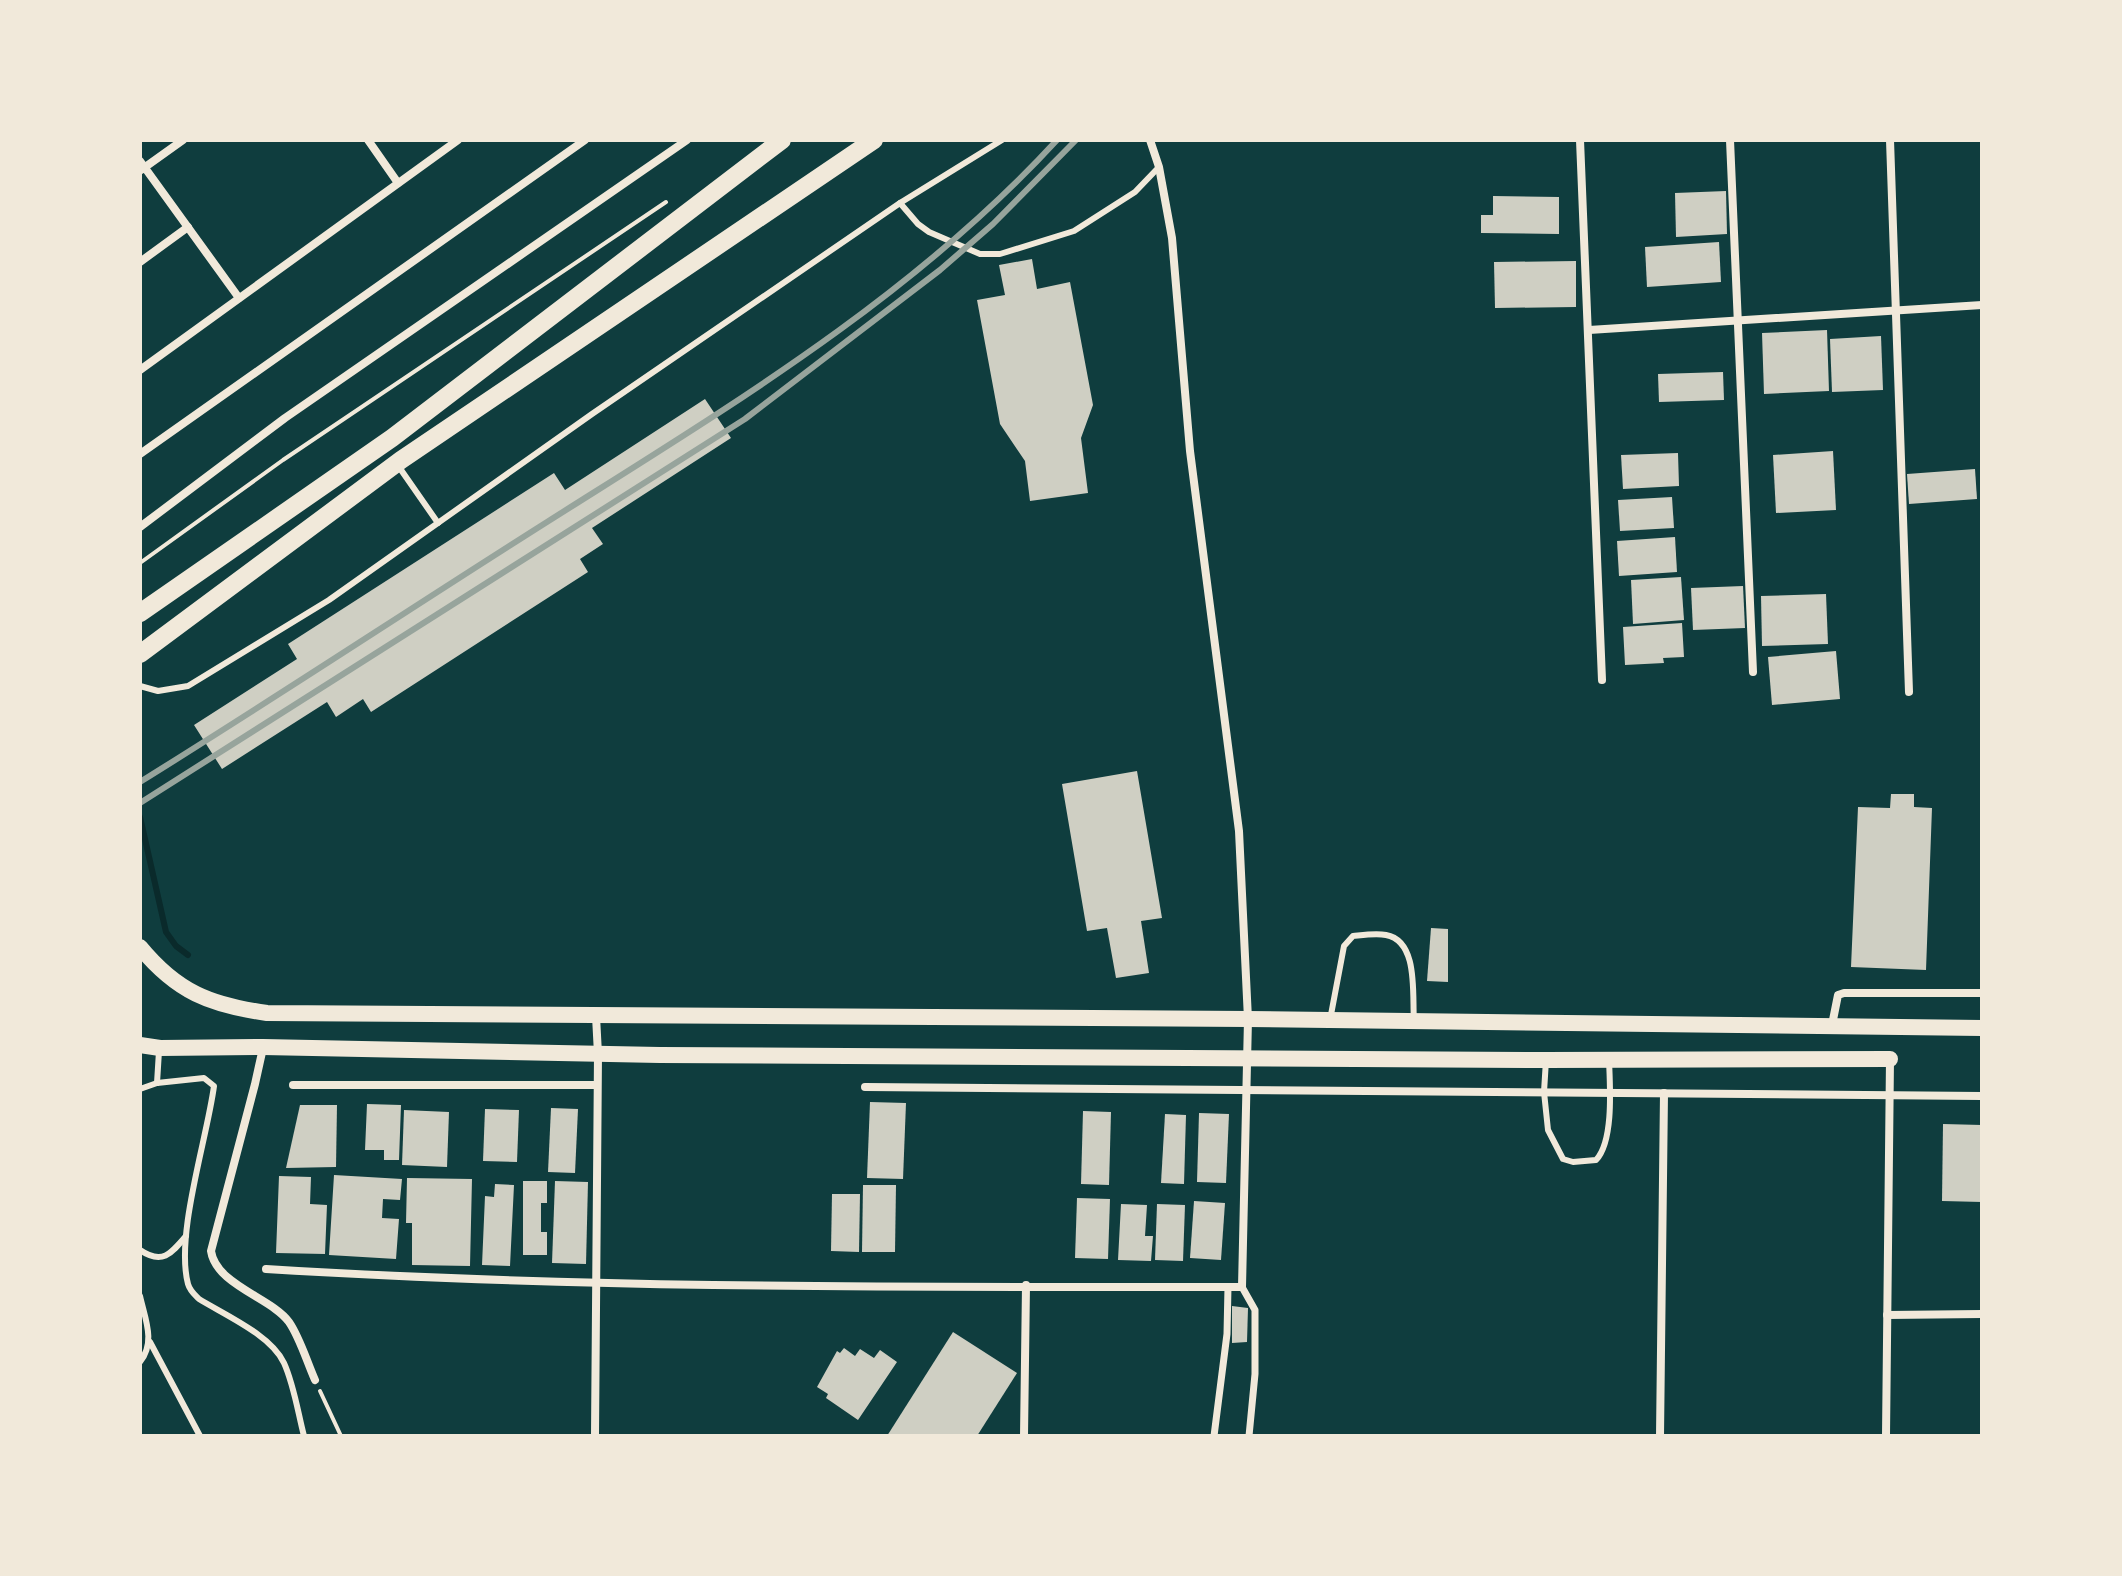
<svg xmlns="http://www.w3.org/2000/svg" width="2122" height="1576" viewBox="0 0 2122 1576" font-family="'Open Sans',sans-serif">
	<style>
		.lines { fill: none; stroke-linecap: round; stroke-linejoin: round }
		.stream { stroke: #0a2a2b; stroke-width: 6 }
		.building { fill: #cfcfc3 }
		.path { stroke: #f1e9da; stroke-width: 4 }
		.service { stroke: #f1e9da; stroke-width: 6 }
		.pedestrian { stroke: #f1e9da; stroke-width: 7 }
		.minor { stroke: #f1e9da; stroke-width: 8 }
		.secondary { stroke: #f1e9da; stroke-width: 16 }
		.primary { stroke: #f1e9da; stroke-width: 18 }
		.rail { stroke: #97a49c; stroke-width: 6 }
	</style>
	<rect width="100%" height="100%" fill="#0f3d3e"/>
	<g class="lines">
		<path class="stream" d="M 140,817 L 166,932 L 176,946 L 188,955"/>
	</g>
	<g class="building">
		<path d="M 1726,191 L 1727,234 L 1676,237 L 1675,193 Z"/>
		<path d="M 1493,196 L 1559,197 L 1559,234 L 1481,233 L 1481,215 L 1493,215 Z"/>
		<path d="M 1719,242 L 1721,282 L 1647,287 L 1645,247 Z"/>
		<path d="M 1032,259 L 1037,289 L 1070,282 L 1093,405 L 1081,438 L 1088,493 L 1030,501 L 1025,461 L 1000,424 L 977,300 L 1005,295 L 999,265 Z"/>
		<path d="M 1576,261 L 1576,307 L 1495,308 L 1494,262 Z"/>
		<path d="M 1827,330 L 1829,391 L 1764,394 L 1762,333 Z"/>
		<path d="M 1881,336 L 1883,390 L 1832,392 L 1830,339 Z"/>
		<path d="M 1723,372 L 1724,400 L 1659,402 L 1658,374 Z"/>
		<path d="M 705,399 L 731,438 L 592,528 L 603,544 L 580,559 L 588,572 L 371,712 L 363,699 L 336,717 L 327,702 L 222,769 L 194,725 L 297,659 L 288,644 L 554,473 L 565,490 Z"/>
		<path d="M 1833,451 L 1836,510 L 1776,513 L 1773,455 Z"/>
		<path d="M 1678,453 L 1679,486 L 1623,489 L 1621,455 Z"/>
		<path d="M 1975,469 L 1977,499 L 1909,504 L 1907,474 Z"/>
		<path d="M 1672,497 L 1674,528 L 1620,531 L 1618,500 Z"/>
		<path d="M 1675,537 L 1677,572 L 1619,576 L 1617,541 Z"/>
		<path d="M 1681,577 L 1684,620 L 1633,624 L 1631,580 Z"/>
		<path d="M 1743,586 L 1745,628 L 1693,630 L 1691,588 Z"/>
		<path d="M 1826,594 L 1828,644 L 1762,646 L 1761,596 Z"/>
		<path d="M 1682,623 L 1684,657 L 1663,658 L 1664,663 L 1625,665 L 1623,627 Z"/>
		<path d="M 1836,651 L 1840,699 L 1772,705 L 1768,657 Z"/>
		<path d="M 1137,771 L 1162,918 L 1141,921 L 1149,973 L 1116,978 L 1107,928 L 1087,931 L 1062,784 Z"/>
		<path d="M 1891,794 L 1914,794 L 1914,807 L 1932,808 L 1926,970 L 1851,967 L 1858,807 L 1890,808 Z"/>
		<path d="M 1431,928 L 1448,929 L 1448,982 L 1427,981 Z"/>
		<path d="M 870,1102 L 906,1103 L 903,1179 L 867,1178 Z"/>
		<path d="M 367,1104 L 401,1105 L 399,1160 L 384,1160 L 384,1150 L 365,1150 Z"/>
		<path d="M 300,1105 L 337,1105 L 336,1167 L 286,1168 Z"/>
		<path d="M 551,1108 L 578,1109 L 575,1173 L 548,1172 Z"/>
		<path d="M 485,1109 L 519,1110 L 517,1162 L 483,1161 Z"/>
		<path d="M 404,1110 L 449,1112 L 447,1167 L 402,1165 Z"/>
		<path d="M 1083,1111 L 1111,1112 L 1109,1185 L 1081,1184 Z"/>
		<path d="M 1199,1113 L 1229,1114 L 1226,1183 L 1197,1182 Z"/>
		<path d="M 1165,1114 L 1186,1115 L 1184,1184 L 1161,1183 Z"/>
		<path d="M 1943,1124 L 1982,1125 L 1982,1202 L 1942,1201 Z"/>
		<path d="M 334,1175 L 402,1179 L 400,1200 L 383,1199 L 382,1218 L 399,1219 L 396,1259 L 329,1255 Z"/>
		<path d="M 279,1176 L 311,1177 L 310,1204 L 327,1205 L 325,1254 L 276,1253 Z"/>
		<path d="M 407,1178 L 472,1179 L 470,1266 L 412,1265 L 412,1223 L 406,1223 Z"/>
		<path d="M 523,1181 L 547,1181 L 547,1203 L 541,1203 L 541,1232 L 547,1232 L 547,1255 L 523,1255 Z"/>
		<path d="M 555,1181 L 588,1182 L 586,1264 L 552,1263 Z"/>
		<path d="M 495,1184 L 514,1185 L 510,1266 L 482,1265 L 485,1196 L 494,1197 Z"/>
		<path d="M 863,1185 L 896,1185 L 895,1252 L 862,1252 Z"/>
		<path d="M 832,1194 L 860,1194 L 859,1252 L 831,1251 Z"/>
		<path d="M 1077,1198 L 1110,1199 L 1108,1259 L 1075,1258 Z"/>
		<path d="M 1194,1201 L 1225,1203 L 1221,1260 L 1190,1258 Z"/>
		<path d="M 1121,1204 L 1147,1205 L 1145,1236 L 1153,1236 L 1151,1261 L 1118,1260 Z"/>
		<path d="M 1157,1204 L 1185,1205 L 1183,1261 L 1155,1260 Z"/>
		<path d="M 1232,1306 L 1248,1308 L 1247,1342 L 1232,1343 Z"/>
		<path d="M 953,1332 L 1017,1373 L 977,1436 L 887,1436 Z"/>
		<path d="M 844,1348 L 855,1356 L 860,1349 L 874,1358 L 880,1350 L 897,1362 L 858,1420 L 826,1398 L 828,1394 L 817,1387 L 837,1351 L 840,1353 Z"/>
	</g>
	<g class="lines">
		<g class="path">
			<path d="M 140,563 L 283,460 L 666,202"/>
			<path d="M 320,1391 L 341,1436"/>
		</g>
		<g class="service">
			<path d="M 900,203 L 918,224 L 929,232 L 980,254 L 1000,254 L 1074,231 L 1135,192 L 1159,167"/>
			<path d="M 399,467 L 438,523"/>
			<path d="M 140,686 L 158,691 L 188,686 L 329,600 L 592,414 L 900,203 L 1002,140"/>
			<path d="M 1330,1020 L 1344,946 L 1353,936 C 1363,935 1376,933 1386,935 C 1419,941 1412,995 1414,1021"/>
			<path d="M 1546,1060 L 1544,1092 L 1548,1130 L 1563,1159 L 1573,1162 L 1596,1160 C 1614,1141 1610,1086 1609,1060"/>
			<path d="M 157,1083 L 159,1051"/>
			<path d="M 140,1089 L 157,1083 L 204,1078 L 214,1086 C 207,1139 175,1235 188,1284 C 190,1291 194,1294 199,1299 C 225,1315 271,1335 284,1363 C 294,1385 298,1413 304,1436"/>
			<path d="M 140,1250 C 162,1265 171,1254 186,1236"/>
			<path d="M 140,1296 C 145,1319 156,1342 140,1362"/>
			<path d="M 150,1342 L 200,1436"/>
		</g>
		<g class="pedestrian">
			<path d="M 1242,1287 L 1255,1310 L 1255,1374 L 1249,1436"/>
			<path d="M 1214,1436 L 1227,1334 L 1228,1287"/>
		</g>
		<g class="minor">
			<path d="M 368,140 L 398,183"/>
			<path d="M 1580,140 L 1602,680"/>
			<path d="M 1730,140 L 1753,672"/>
			<path d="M 1890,140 L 1909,692"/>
			<path d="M 140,161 L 239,298"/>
			<path d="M 141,170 L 183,140"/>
			<path d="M 140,262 L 188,227"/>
			<path d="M 1589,330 L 1982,305"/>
			<path d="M 140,370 L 458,140"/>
			<path d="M 140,454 L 585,140"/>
			<path d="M 140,527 L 285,418 L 687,140"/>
			<path d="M 1832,1025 L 1838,995 L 1844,993 L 1982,993"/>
			<path d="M 263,1048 L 255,1084 L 211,1251 C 216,1285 272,1298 289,1322 C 300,1338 307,1362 315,1380"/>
			<path d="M 293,1085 L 596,1085"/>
			<path d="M 865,1087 L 1982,1096"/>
			<path d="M 266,1269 C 590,1289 918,1287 1242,1287 L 1248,1019 L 1239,831 L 1190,451 L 1172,238 L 1159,167 L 1150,140"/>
			<path d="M 1887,1315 L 1982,1314"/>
			<path d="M 595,1436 L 598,1054 L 596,1016"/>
			<path d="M 1024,1436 L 1026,1285"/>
			<path d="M 1660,1436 L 1664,1093"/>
			<path d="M 1886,1436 L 1890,1059"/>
		</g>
		<g class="secondary">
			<path d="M 140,947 C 177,992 210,1005 267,1013 L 1248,1019 L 1982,1028"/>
			<path d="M 140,1045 L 160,1048 L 263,1047 L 660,1055 L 1546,1060 L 1890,1059"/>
		</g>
		<g class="primary">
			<path d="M 140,613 L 392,438 L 782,140"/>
			<path d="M 140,654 L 401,460 L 874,140"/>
		</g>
		<g class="rail">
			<path d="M 140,782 C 277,697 411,608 547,522 C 727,408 912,298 1057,140"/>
			<path d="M 140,803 L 745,419 L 940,270 L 993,224 L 1076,140"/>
		</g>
	</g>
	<rect width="2122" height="1576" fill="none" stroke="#f1e9da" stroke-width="284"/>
</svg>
